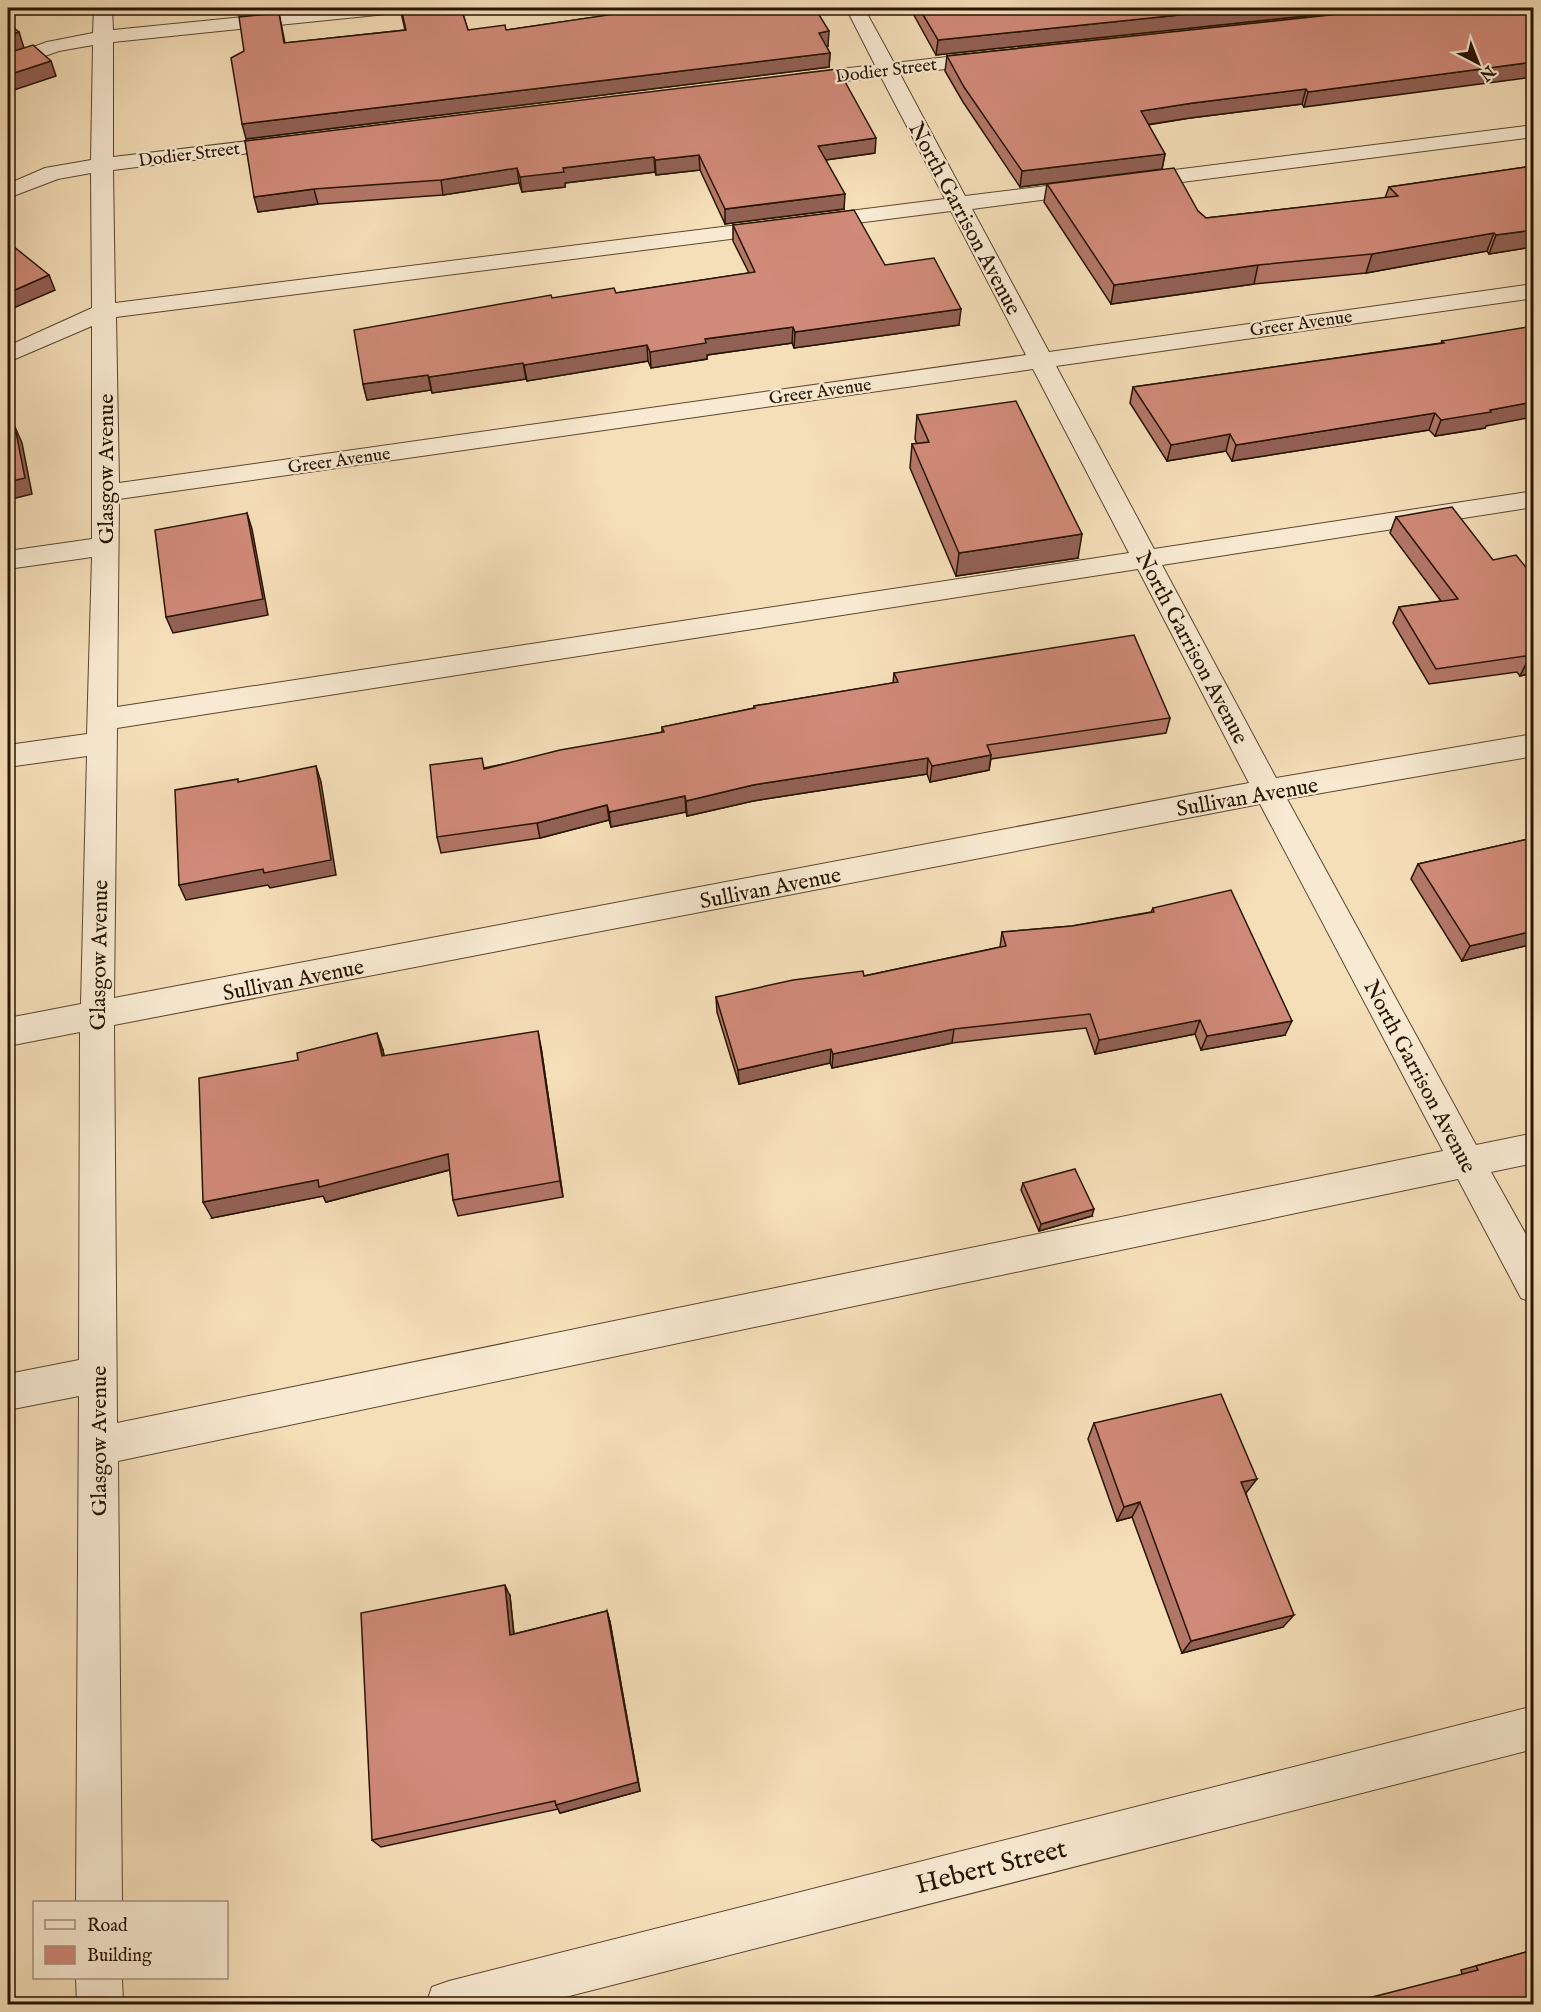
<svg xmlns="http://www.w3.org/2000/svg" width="1541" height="2012" viewBox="0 0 1541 2012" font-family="'IM FELL English',serif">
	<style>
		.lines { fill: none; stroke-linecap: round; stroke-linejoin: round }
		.minor-casing { stroke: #5a472e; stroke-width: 2 }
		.minor { fill: #f8ead2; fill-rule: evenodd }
		.wall { fill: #b37768; stroke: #271400; stroke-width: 1.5 }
		.shaded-wall { fill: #926155; stroke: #271400; stroke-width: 1.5 }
		.building { fill: #d08a79; stroke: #271400; stroke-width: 1.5 }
		.labels { text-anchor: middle; stroke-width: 4.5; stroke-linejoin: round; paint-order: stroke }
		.far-street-label { font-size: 18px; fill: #271400; stroke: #f8ead2 }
		.street-label { font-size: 22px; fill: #271400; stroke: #f8ead2 }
		.near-street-label { font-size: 27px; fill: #271400; stroke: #f8ead2 }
	</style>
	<rect width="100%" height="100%" fill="#f5dfb9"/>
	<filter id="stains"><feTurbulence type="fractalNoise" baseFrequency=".00333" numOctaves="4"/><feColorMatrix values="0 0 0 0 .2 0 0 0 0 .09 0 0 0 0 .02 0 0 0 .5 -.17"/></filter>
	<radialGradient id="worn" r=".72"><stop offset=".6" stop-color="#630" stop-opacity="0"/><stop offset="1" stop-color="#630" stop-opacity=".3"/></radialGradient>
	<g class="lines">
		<g class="minor-casing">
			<g id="minor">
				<path d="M 94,8 L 112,8 L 113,30 L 335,8 L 396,8 L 386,14 L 113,42 L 113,157 L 291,136 L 298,138 L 301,142 L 298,146 L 291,148 L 113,170 L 115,303 L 945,199 L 881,77 L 798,86 L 791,84 L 788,80 L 791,76 L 798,74 L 875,65 L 846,8 L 864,8 L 894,63 L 991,52 L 998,54 L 1001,58 L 998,62 L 991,64 L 900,74 L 965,196 L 1534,125 L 1534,137 L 972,209 L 1049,352 L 1534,284 L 1534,298 L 1056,366 L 1154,549 L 1534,491 L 1534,507 L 1162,565 L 1276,778 L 1534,734 L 1534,756 L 1287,799 L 1476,1145 L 1534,1133 L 1534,1163 L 1491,1172 L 1534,1249 L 1534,1303 L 1521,1298 L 1458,1179 L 118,1461 L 122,1902 L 76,1902 L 79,1396 L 8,1410 L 8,1374 L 79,1360 L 80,1032 L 8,1046 L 8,1018 L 81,1004 L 87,756 L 8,767 L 8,745 L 87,734 L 92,557 L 8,569 L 8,551 L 92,539 L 92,326 L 8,362 L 8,346 L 92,308 L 91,173 L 58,179 L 8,198 L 8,184 L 45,168 L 91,160 L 93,45 L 59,51 L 8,69 L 8,56 L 47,42 L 93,33 ZM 951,211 L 1026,355 L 119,483 L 116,317 ZM 1033,369 L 1129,553 L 117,707 L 119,499 ZM 1138,569 L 1249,783 L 114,998 L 117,728 ZM 1260,804 L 1443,1151 L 117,1423 L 114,1025 Z"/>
				<path d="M 1534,1706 L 1534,1749 L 538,2004 L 426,2004 L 432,1987 L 449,1981 Z"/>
				<path d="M 76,1978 L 122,1978 L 123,2004 L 77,2004 Z"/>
			</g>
		</g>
		<use href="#minor" class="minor"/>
	</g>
	<g class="wall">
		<path d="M 400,8 L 461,8 L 468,30 L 506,30 L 610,15 L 607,8 L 815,8 L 828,46 L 826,46 L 830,53 L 829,67 L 246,139 L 244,51 L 279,13 L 285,43 L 405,30 Z"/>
		<path d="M 910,8 L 1382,8 L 936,55 Z"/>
		<path d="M 1395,8 L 1304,107 L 1302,104 L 1190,118 L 1148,125 L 1165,154 L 1162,169 L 1020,187 L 963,102 L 945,71 L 947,56 Z"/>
		<path d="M 245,141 L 875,153 L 826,160 L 844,209 L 725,224 L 700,170 L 656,175 L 655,172 L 565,183 L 565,187 L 522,192 L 519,183 L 443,195 L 318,204 L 258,212 Z"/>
		<path d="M 1533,166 L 1533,247 L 1489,254 L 1487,251 L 1366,273 L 1254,284 L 1111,304 L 1044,202 L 1047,184 L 1198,211 L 1206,218 L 1385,198 L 1389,187 Z"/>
		<path d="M 733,225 L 885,265 L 959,325 L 794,348 L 792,343 L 707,355 L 707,359 L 651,368 L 648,361 L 527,381 L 526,379 L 432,393 L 431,390 L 367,400 L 363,384 L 552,298 L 616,293 L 749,273 L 733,241 Z"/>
		<path d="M 1442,341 L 1486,426 L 1485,428 L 1435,436 L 1429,430 L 1232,461 L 1226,451 L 1167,461 L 1130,403 L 1133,387 L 1441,343 Z"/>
		<path d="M 917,415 L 1078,558 L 956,576 L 910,468 L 912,444 L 917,444 L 915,439 Z"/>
		<path d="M 1396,517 L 1493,560 L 1533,673 L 1520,676 L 1517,672 L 1429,684 L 1393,623 L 1399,607 L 1441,601 L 1390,533 Z"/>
		<path d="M 894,673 L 1170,718 L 1166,733 L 991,759 L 989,770 L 930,782 L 927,774 L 753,801 L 687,816 L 686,812 L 611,827 L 609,820 L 540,838 L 441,853 L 437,837 L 484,768 L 662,732 L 662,727 L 754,708 L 754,706 L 893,683 Z"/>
		<path d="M 1533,838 L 1533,944 L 1462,961 L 1411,879 L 1418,864 Z"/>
		<path d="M 1153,908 L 1285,1035 L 1201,1050 L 1195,1034 L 1095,1054 L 1086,1028 L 952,1043 L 832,1068 L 830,1063 L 739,1084 L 717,1012 L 716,997 L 864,976 L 1000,947 L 1002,932 L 1072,926 L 1151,912 Z"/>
		<path d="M 541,1047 L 563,1197 L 458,1216 L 453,1200 L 450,1170 L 326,1202 L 323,1196 L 212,1218 L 383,1050 L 384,1056 Z"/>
		<path d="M 1023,1183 L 1092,1216 L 1039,1231 L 1021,1190 Z"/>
		<path d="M 1094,1423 L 1246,1493 L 1283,1627 L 1182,1653 L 1132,1517 L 1117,1521 L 1088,1439 Z"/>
		<path d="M 510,1596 L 514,1634 L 607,1611 L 610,1622 L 640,1791 L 560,1813 L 558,1809 L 381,1847 L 372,1840 Z"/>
		<path d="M 1533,1950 L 1533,2004 L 1462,1974 L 1461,1970 Z"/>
	</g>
	<g class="shaded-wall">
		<path d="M 238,8 L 278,8 L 279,11 L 240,15 Z"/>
		<path d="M 1246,8 L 1382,8 L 936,55 L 938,40 Z"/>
		<path d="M 829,31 L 828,46 L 818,47 L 819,33 Z"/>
		<path d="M 19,32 L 24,48 L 8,54 L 8,36 Z"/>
		<path d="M 830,53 L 829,67 L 246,139 L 242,124 Z"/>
		<path d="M 51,61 L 56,76 L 8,92 L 8,75 Z"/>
		<path d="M 1533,62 L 1533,77 L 1304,107 L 1308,92 Z"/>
		<path d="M 1306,89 L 1302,104 L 1190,118 L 1138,126 L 1141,111 L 1193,103 Z"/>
		<path d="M 876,138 L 875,153 L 818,161 L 818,146 Z"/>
		<path d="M 1165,154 L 1162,169 L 1020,187 L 1022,171 Z"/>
		<path d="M 699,155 L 700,170 L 656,175 L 655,160 Z"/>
		<path d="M 654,157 L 655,172 L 565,183 L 565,187 L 522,192 L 520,177 L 563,168 Z"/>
		<path d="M 517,168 L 519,183 L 443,195 L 441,180 Z"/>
		<path d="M 314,189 L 318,204 L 258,212 L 254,197 Z"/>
		<path d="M 845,194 L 844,209 L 725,224 L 725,209 Z"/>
		<path d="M 1533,230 L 1533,247 L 1489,254 L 1496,235 Z"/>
		<path d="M 1494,233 L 1487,251 L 1366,273 L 1372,254 Z"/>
		<path d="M 1258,265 L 1254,284 L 1111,304 L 1114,285 Z"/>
		<path d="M 49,275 L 55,290 L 9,310 L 8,307 L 8,293 Z"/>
		<path d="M 961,309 L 959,325 L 794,348 L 795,332 Z"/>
		<path d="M 793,327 L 792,343 L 707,355 L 707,359 L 651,368 L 650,352 L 705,339 Z"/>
		<path d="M 647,345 L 648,361 L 527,381 L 524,365 Z"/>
		<path d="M 523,363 L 526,379 L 432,393 L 429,377 Z"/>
		<path d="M 428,375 L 431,390 L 367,400 L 363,384 Z"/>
		<path d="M 1533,402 L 1533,417 L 1486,426 L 1485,428 L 1435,436 L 1441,420 L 1490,410 Z"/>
		<path d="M 1435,413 L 1429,430 L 1232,461 L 1236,445 Z"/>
		<path d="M 15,427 L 22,443 L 32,494 L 8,500 L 8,482 Z"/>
		<path d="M 1230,434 L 1226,451 L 1167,461 L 1171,445 Z"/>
		<path d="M 247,513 L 252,529 L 268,615 L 173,633 L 166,617 Z"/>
		<path d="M 1082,534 L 1078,558 L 956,576 L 959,553 Z"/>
		<path d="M 1533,659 L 1533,673 L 1520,676 L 1528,660 Z"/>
		<path d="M 991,755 L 989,770 L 930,782 L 932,766 Z"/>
		<path d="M 928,758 L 927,774 L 753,801 L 687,816 L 686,801 L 753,785 Z"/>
		<path d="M 316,766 L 321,782 L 336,875 L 270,888 L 268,885 L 186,900 L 179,885 Z"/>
		<path d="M 685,796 L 686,812 L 611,827 L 609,812 Z"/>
		<path d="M 607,805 L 609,820 L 540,838 L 537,823 Z"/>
		<path d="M 1533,931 L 1533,944 L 1462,961 L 1470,946 Z"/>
		<path d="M 1200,1020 L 1195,1034 L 1095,1054 L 1099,1040 Z"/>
		<path d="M 1292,1021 L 1285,1035 L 1201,1050 L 1207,1036 Z"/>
		<path d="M 954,1029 L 952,1043 L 832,1068 L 833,1054 Z"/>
		<path d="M 538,1031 L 541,1047 L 563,1197 L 560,1181 Z"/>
		<path d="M 377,1033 L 383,1050 L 387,1073 L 382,1056 Z"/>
		<path d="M 831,1049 L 830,1063 L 739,1084 L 738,1070 Z"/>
		<path d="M 448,1154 L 453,1169 L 326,1202 L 323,1196 L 212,1218 L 203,1202 Z"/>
		<path d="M 1094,1209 L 1092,1216 L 1039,1231 L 1041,1224 Z"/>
		<path d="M 1257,1479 L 1246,1493 L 1231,1497 L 1241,1482 Z"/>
		<path d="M 1140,1502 L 1132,1517 L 1117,1521 L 1124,1507 Z"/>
		<path d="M 505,1585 L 510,1596 L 515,1646 L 510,1635 Z"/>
		<path d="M 607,1611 L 610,1622 L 640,1791 L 560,1813 L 556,1805 Z"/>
		<path d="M 1294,1615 L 1283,1627 L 1182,1653 L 1191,1641 Z"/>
	</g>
	<g class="building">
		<path d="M 401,8 L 461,8 L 468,30 L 505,25 L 506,30 L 615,14 L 612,8 L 815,8 L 829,31 L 819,33 L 830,53 L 242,124 L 231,58 L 244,51 L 239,17 L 279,13 L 284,43 L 406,30 Z"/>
		<path d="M 919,8 L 1246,8 L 938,40 Z"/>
		<path d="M 1395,8 L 1533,8 L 1533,62 L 1308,92 L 1306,89 L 1193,103 L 1141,111 L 1165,154 L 1022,171 L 964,87 L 947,56 Z"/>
		<path d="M 8,23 L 19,32 L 8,36 Z"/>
		<path d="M 33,45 L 51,61 L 8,75 L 8,53 Z"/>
		<path d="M 838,69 L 876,138 L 818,146 L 845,194 L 725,209 L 699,155 L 655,160 L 654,157 L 563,168 L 564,172 L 520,177 L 517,168 L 441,180 L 314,189 L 254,197 L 245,141 Z"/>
		<path d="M 1533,166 L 1533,230 L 1496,235 L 1494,233 L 1372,254 L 1258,265 L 1114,285 L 1047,184 L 1174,168 L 1198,211 L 1206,218 L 1398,196 L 1389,187 Z"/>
		<path d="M 854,210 L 885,265 L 934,258 L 961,309 L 795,332 L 793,327 L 705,339 L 706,343 L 650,352 L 647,345 L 524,365 L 523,363 L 429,377 L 428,375 L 363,384 L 354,330 L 551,295 L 552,298 L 614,288 L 616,293 L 755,272 L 733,225 Z"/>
		<path d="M 8,242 L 49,275 L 8,293 Z"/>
		<path d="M 1533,326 L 1533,402 L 1490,410 L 1491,412 L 1441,420 L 1435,413 L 1236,445 L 1230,434 L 1171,445 L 1133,387 L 1444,343 L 1442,341 Z"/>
		<path d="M 1016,401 L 1082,534 L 959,553 L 912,444 L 929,442 L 917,415 Z"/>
		<path d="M 15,427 L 25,478 L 8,482 L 8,429 Z"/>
		<path d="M 1452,507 L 1493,560 L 1516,555 L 1533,576 L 1533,659 L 1528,660 L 1525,656 L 1436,669 L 1399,607 L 1458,599 L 1396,517 Z"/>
		<path d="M 247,513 L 263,599 L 166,617 L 155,530 Z"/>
		<path d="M 1134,635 L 1170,718 L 987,745 L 991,755 L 932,766 L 928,758 L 753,785 L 686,801 L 685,796 L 609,812 L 607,805 L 537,823 L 437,837 L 430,765 L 482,758 L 484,769 L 560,750 L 664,732 L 662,727 L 755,708 L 754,706 L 898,682 L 894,673 Z"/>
		<path d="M 316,766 L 331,860 L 264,873 L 263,869 L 179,885 L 175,790 L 238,779 L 238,782 Z"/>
		<path d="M 1533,838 L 1533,931 L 1470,946 L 1418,864 Z"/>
		<path d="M 1231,890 L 1292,1021 L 1207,1036 L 1200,1020 L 1099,1040 L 1090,1014 L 954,1029 L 833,1054 L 831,1049 L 738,1070 L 716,997 L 793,980 L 863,971 L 864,976 L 1006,946 L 1002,932 L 1072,926 L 1154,912 L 1153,908 Z"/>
		<path d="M 538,1031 L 560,1181 L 453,1200 L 448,1154 L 319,1187 L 318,1180 L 203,1202 L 199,1078 L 298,1060 L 297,1053 L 377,1033 L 382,1056 Z"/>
		<path d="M 1075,1169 L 1094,1209 L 1041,1224 L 1023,1183 Z"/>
		<path d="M 1221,1394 L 1257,1479 L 1241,1482 L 1294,1615 L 1191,1641 L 1140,1502 L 1124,1507 L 1094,1423 Z"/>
		<path d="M 505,1585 L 510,1635 L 607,1611 L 638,1782 L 556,1805 L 555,1801 L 372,1840 L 361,1613 Z"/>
		<path d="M 1533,1950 L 1533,2004 L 1345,2004 L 1478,1970 L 1476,1966 Z"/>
	</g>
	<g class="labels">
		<g class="far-street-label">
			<text transform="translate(886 70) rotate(-7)" y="6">Dodier Street</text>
			<text transform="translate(189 154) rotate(-7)" y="6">Dodier Street</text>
			<text transform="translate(1301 323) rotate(-8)" y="6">Greer Avenue</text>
			<text transform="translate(820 391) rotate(-8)" y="6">Greer Avenue</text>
			<text transform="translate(339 460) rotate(-8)" y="6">Greer Avenue</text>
		</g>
		<g class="street-label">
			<text transform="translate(966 218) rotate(62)" y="8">North Garrison Avenue</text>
			<text transform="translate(105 469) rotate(-90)" y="8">Glasgow Avenue</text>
			<text transform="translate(1193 647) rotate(62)" y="8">North Garrison Avenue</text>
			<text transform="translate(1247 796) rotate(-10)" y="8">Sullivan Avenue</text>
			<text transform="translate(770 887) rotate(-11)" y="8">Sullivan Avenue</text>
			<text transform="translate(98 955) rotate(-89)" y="8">Glasgow Avenue</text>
			<text transform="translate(293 979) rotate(-11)" y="8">Sullivan Avenue</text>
			<text transform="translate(1421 1076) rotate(62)" y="8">North Garrison Avenue</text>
			<text transform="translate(98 1441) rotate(-90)" y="8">Glasgow Avenue</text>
		</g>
		<g class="near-street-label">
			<text transform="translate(991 1866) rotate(-14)" y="9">Hebert Street</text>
		</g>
	</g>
	<rect width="1541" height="2012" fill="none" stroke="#f5dfb9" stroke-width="30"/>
	<rect x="9" y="9" width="1523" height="1994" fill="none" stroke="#271400" stroke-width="3"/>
	<rect x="15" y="15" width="1511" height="1982" fill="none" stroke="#271400" stroke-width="1.5"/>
	<rect x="33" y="1901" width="195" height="78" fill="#f8ead2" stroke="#a4947e" stroke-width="1.5"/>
	<rect x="45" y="1920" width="30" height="9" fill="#f8ead2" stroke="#a4947e" stroke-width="1.5"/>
	<text x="87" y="1931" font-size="18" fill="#271400">Road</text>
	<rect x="45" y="1946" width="30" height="18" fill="#d08a79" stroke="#a4947e" stroke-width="1.5"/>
	<text x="87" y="1961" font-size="18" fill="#271400">Building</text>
	<g transform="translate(1478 63) rotate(138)" stroke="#f8ead2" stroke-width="4.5" paint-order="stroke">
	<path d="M0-4.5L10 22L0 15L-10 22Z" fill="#271400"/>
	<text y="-9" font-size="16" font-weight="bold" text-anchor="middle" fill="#271400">N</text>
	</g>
	<rect width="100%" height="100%" filter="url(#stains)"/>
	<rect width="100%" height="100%" fill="url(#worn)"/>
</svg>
